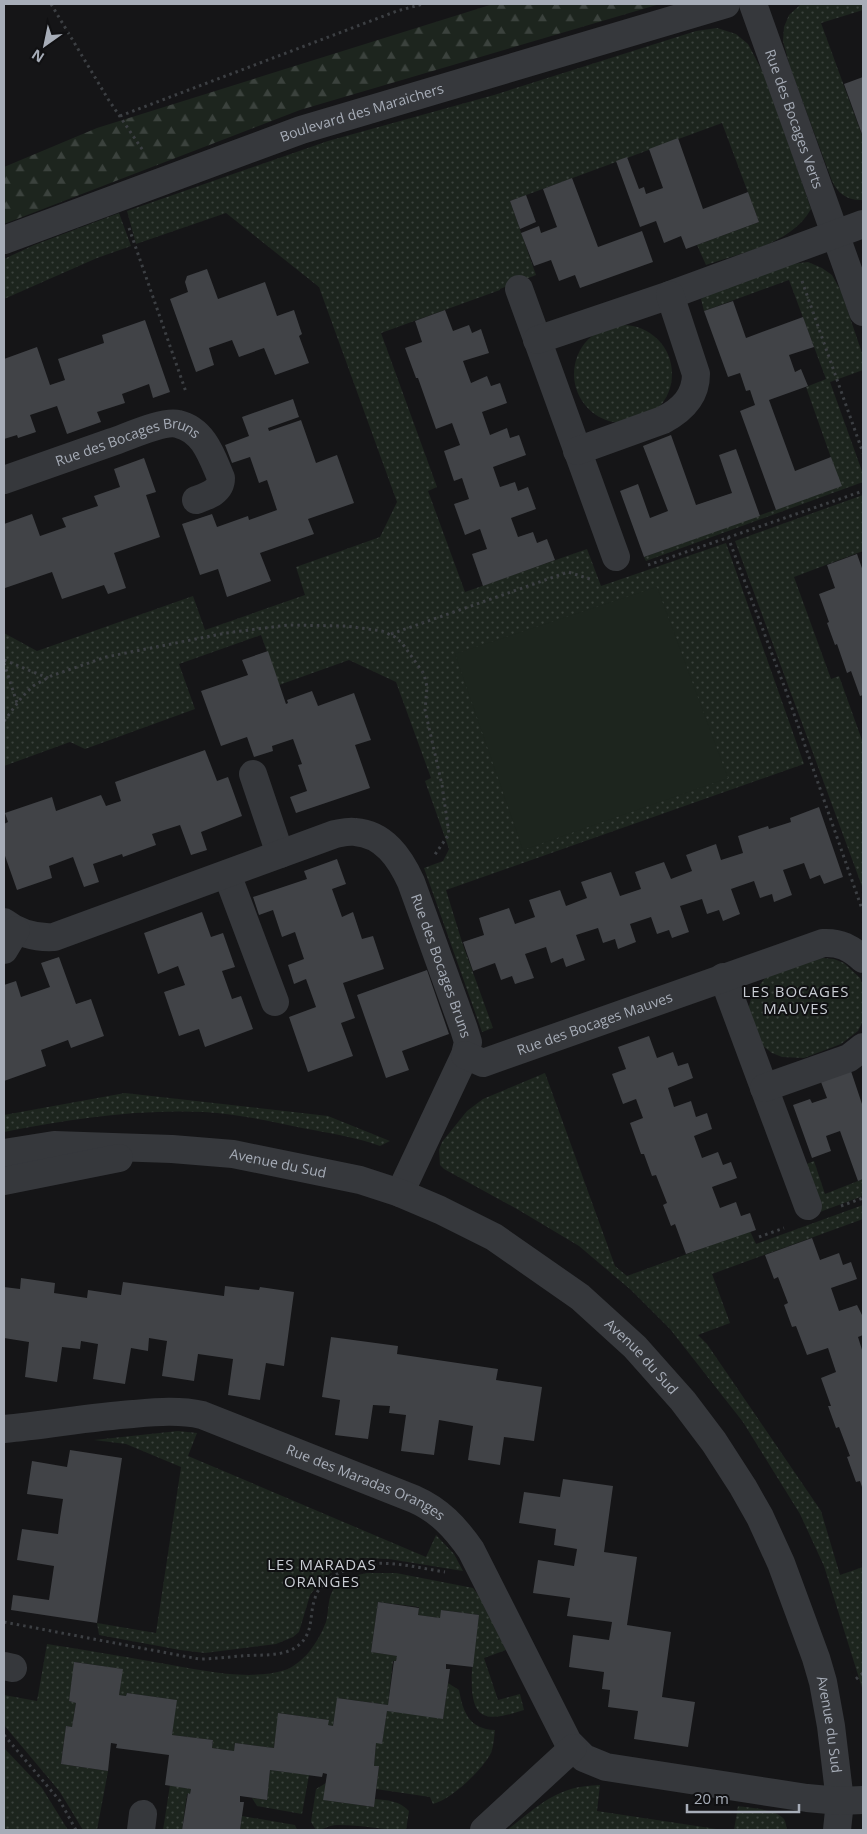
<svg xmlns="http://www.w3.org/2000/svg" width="867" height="1834" viewBox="0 0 867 1834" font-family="'Open Sans',sans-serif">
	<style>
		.grass { fill: url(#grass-dots) }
		.forest { fill: url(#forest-firs) }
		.garden { fill: #1d251e }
		.building { fill: #414347 }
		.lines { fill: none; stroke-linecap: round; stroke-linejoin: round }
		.path { stroke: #3c3f43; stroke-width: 3; stroke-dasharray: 2.5 4; stroke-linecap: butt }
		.minor { stroke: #36383c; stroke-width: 28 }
		.labels { text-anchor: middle; stroke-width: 4; stroke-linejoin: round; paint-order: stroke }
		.street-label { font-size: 14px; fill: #a7adb8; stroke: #101012 }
		.neighbourhood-label { font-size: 15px; letter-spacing: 1px; fill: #c8ccd3; stroke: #101012 }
	</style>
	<defs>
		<pattern id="grass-dots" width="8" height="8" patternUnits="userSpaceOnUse" patternTransform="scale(1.25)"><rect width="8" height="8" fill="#1d251e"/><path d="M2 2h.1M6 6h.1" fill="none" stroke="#3b423d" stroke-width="1.8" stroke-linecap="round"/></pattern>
		<pattern id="forest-firs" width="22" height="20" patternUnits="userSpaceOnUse" patternTransform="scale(1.25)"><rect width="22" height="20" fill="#1d251e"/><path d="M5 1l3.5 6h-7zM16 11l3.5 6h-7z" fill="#3b423d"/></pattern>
	</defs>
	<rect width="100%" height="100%" fill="#151517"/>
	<g class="grass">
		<path d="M 801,4 L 863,4 L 863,10 L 821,23 L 863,138 L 863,200 C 848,201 838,194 832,181 L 790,67 L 783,41 L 784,27 L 789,15 Z"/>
		<path d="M 717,28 L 736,34 L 748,44 L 766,78 L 811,209 C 792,244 741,253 706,265 L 697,245 L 759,222 L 722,123 L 510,201 L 536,275 L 500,289 L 500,290 L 381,333 L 437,487 L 428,491 L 465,592 L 587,549 L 601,586 L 726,543 L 804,764 L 446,890 L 462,942 L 493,1028 L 482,1032 L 424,868 L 443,861 L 449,849 L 425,781 L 431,778 L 396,682 L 349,660 L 279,685 L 261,635 L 179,664 L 195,709 L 85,749 L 70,742 L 4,766 L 4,633 L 37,651 L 193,596 L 205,630 L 305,595 L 296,567 L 380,537 L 397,502 L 319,287 L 226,213 L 136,244 L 127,211 L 328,141 L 494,95 L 696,31 Z"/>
		<path d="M 119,213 L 131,246 L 97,258 L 4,299 L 4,259 L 34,245 Z"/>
		<path d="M 808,262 L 822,268 L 832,275 L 841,291 L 863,356 L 863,370 L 830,382 L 863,474 L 863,482 L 646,561 L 644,557 L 841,486 L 806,387 L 826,379 L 789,280 L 704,311 L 701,299 L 711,292 L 783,265 Z"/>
		<circle cx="623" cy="374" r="49"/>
		<path d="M 863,495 L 863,551 L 794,577 L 831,679 L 839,676 L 863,743 L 863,889 L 735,541 Z"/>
		<path d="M 823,958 L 834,959 L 844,963 L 860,978 L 863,986 L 863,1021 L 858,1031 L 841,1044 L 804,1058 L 782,1057 L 772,1053 L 763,1046 L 748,1017 L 749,1006 L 752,995 L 765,978 L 811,959 Z"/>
		<path d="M 545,1073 L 615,1266 L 627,1276 L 750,1231 L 756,1244 L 863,1205 L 863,1219 L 712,1274 L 730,1323 L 698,1335 L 707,1344 L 821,1511 L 840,1575 L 863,1567 L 863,1691 L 824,1566 L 800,1514 L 743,1422 L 670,1329 L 631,1290 L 579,1246 L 517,1209 L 444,1169 L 440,1165 L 439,1150 L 442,1142 L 467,1111 L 483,1099 Z"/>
		<path d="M 125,1093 L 328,1116 L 390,1141 L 380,1146 C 355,1137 329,1133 302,1128 C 270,1121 237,1114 204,1112 C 136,1109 70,1119 4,1132 L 4,1115 Z"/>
		<path d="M 814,1161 L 825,1194 L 863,1179 L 863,1196 L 817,1213 L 799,1167 Z"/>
		<path d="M 178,1431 L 197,1433 L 188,1456 L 426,1557 L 436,1535 L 454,1554 L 463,1571 L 389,1559 L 363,1558 L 338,1567 L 321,1581 L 310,1595 L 299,1632 L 293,1637 L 276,1644 L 205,1653 L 180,1650 L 99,1635 L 97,1623 L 156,1633 L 181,1467 L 126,1444 L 94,1440 Z"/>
		<path d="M 367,1573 L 396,1573 L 473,1588 L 484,1602 L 506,1650 L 484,1658 L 498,1700 L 520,1694 L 524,1710 C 513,1713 493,1721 482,1714 C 462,1702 477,1636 479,1615 L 442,1610 L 440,1618 L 418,1615 L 419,1607 L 378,1602 L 371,1652 L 397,1656 L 396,1661 L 393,1661 L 388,1705 L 338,1698 L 333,1726 L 328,1725 L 328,1720 L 279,1713 L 274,1748 L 235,1743 L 234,1751 L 212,1748 L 213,1740 L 172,1735 L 176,1700 L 127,1693 L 126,1696 L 119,1695 L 122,1669 L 75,1662 L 69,1701 L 76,1703 L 72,1727 L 66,1726 L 61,1764 L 108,1771 L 97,1830 L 83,1830 L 60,1792 L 4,1725 L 4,1695 L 37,1701 L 47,1644 C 85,1650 122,1656 160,1663 C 198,1669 247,1682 285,1670 C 294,1667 303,1659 309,1652 C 316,1643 322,1633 326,1622 C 330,1608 326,1594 339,1583 C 346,1577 358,1575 367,1573 Z"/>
		<path d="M 448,1683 L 459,1690 C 463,1712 469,1729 495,1730 C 494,1737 494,1745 491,1753 C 482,1770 452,1799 433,1804 L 430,1797 L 376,1789 L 379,1767 L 374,1766 L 376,1743 L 382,1743 L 387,1711 L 443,1718 Z"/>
		<path d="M 4,1748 L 42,1788 L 68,1830 L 4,1830 Z"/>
		<path d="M 270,1770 L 309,1775 L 302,1814 L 257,1806 L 252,1798 L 267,1800 Z"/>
		<path d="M 326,1783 L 324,1800 L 373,1807 L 375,1799 C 387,1800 400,1801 409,1811 L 406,1830 C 383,1830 361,1825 339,1825 C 330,1824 324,1830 316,1830 L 311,1822 L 316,1789 Z"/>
		<path d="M 170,1785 L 191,1789 L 190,1794 L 187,1794 L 182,1830 L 163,1830 Z"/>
		<path d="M 600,1785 L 597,1811 L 723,1830 L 507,1830 C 540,1805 556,1786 600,1785 Z"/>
		<path d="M 738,1806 C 750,1808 776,1809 784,1819 C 786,1822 786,1827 787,1830 L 734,1830 Z"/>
		<path d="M 242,1816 L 295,1825 L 297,1830 L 240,1830 Z"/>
	</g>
	<path class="forest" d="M 493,4 L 660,4 L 300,110 L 4,224 L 4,167 L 97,128 Z"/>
	<path class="garden" d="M 657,587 L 728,778 L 523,850 L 455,654 Z"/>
	<g class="building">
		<path d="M 863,77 L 863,137 L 844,84 Z"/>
		<path d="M 678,138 L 703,209 L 748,192 L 759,222 L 686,249 L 681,236 L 664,243 L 656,221 L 640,227 L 616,161 L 627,157 L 639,189 L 644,187 L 646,194 L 663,188 L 649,149 Z"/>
		<path d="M 572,178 L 598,247 L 642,231 L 653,262 L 580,288 L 575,275 L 559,281 L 551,260 L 534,266 L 521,233 L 539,226 L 541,233 L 557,227 L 543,189 Z"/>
		<path d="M 526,195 L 536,222 L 520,229 L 510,201 Z"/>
		<path d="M 207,269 L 218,299 L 265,282 L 277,316 L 294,310 L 302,334 L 299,336 L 309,363 L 275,375 L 264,348 L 239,357 L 232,340 L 209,348 L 214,365 L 196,372 L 170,299 L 188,292 L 185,282 L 187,276 Z"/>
		<path d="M 733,301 L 746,338 L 803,317 L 814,347 L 789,355 L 795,372 L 801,369 L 808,386 L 769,400 L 795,471 L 831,457 L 842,486 L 776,510 L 740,411 L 755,405 L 750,390 L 746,391 L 740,373 L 728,377 L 704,311 Z"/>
		<path d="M 445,310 L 453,331 L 469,325 L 472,333 L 481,329 L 489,353 L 463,361 L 471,383 L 487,376 L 491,386 L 500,383 L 507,403 L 482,412 L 490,435 L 507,428 L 510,438 L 519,435 L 526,455 L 493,467 L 500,487 L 515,482 L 518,491 L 528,487 L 536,509 L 511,518 L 518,537 L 533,532 L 537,543 L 547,539 L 555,560 L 483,586 L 472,554 L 487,549 L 480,529 L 465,535 L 454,504 L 469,499 L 462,478 L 454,481 L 444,451 L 460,445 L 452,423 L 436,429 L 418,378 L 416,378 L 405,348 L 422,342 L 415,321 Z"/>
		<path d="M 145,320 L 170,392 L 153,398 L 149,384 L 122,394 L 125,403 L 97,412 L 101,422 L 67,434 L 57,406 L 30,415 L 36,432 L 18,438 L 17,435 L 4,439 L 4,359 L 37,347 L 50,385 L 65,380 L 58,359 L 104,343 L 102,335 Z"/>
		<path d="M 293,399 L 299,417 L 268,428 L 269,431 L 301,420 L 316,463 L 337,455 L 354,503 L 308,519 L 314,534 L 260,553 L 271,581 L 227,597 L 218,569 L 200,575 L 182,524 L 212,514 L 217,527 L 248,516 L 249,520 L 277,510 L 267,480 L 259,483 L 250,457 L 232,463 L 225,445 L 249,436 L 242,417 Z"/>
		<path d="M 671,435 L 696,505 L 732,493 L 719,455 L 736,449 L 760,516 L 644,557 L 620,491 L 638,484 L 650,518 L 668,511 L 643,446 Z"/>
		<path d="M 144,458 L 156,492 L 146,495 L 160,537 L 114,553 L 126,588 L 108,594 L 104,585 L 62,599 L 52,572 L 5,588 L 4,583 L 4,524 L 32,514 L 40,536 L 66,527 L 62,518 L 98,506 L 94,496 L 120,487 L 114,469 Z"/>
		<path d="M 857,554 L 863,571 L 863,695 L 860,696 L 851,671 L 847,673 L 837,644 L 835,645 L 827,623 L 829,622 L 819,594 L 835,588 L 827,565 Z"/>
		<path d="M 268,651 L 286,704 L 288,703 L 287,700 L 312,691 L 318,706 L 354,693 L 371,740 L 355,745 L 370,788 L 296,813 L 290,797 L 307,791 L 298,765 L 302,764 L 293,739 L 272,746 L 273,751 L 254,757 L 247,737 L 221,746 L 201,691 L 248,675 L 242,660 Z"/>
		<path d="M 205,750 L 217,781 L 228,777 L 242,816 L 201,832 L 207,850 L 191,855 L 180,825 L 152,834 L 156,845 L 123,857 L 122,854 L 93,864 L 99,882 L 84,887 L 73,857 L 49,866 L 52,878 L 17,890 L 4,853 L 4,824 L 8,822 L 5,813 L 52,797 L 56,811 L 101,795 L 106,806 L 121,801 L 115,782 Z"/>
		<path d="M 819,807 L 843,877 L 824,884 L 820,875 L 810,879 L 804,863 L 783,870 L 792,895 L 774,902 L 772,894 L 760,898 L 754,881 L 731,889 L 740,914 L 723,921 L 719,910 L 707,914 L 702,899 L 680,906 L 689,932 L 672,938 L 669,930 L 657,934 L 651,917 L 630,924 L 636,942 L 618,949 L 615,939 L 603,943 L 598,928 L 576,935 L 585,960 L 566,967 L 563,958 L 551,963 L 546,947 L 525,954 L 534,978 L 515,984 L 512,976 L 501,980 L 495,963 L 473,971 L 463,942 L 484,935 L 479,918 L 509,908 L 515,924 L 535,917 L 529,900 L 560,890 L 566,906 L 587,898 L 581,882 L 611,872 L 620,896 L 641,889 L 635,872 L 664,862 L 671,879 L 692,871 L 686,855 L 716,844 L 721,860 L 743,853 L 738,836 L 768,826 L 769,829 L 791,822 L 790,818 Z"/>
		<path d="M 337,859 L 346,884 L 332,889 L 342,917 L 353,912 L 362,939 L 373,936 L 384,969 L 343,983 L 355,1018 L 341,1023 L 353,1056 L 308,1072 L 289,1017 L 316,1007 L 306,979 L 294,984 L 288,965 L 304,959 L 295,932 L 282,937 L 273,910 L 259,915 L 253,897 L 307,879 L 304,871 Z"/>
		<path d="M 202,912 L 211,937 L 223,933 L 235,967 L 222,971 L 232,999 L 241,996 L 253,1029 L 205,1047 L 199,1029 L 179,1036 L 164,992 L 185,985 L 178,966 L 158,974 L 144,933 Z"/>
		<path d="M 59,957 L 76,1004 L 91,999 L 104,1036 L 71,1048 L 68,1040 L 41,1050 L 46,1066 L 4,1081 L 4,985 L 16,981 L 21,997 L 50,987 L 41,963 Z"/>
		<path d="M 427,970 L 449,1034 L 402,1051 L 409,1070 L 386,1078 L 357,995 Z"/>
		<path d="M 649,1036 L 657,1058 L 673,1052 L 678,1066 L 688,1063 L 693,1078 L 668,1088 L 674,1107 L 691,1101 L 696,1117 L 707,1113 L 712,1129 L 694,1136 L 702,1158 L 718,1152 L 723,1165 L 731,1162 L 737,1178 L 712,1187 L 720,1208 L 736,1202 L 741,1216 L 750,1213 L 756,1230 L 686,1254 L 675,1224 L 671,1226 L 663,1205 L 667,1203 L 656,1175 L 652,1176 L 644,1154 L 641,1154 L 630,1123 L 643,1118 L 636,1099 L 623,1104 L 612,1074 L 626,1069 L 618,1047 Z"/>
		<path d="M 851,1071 L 863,1107 L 863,1179 L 858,1181 L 840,1131 L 826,1136 L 831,1151 L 812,1158 L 793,1105 L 810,1099 L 812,1103 L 827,1098 L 821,1082 Z"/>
		<path d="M 812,1238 L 820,1260 L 839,1253 L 843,1265 L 851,1262 L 857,1279 L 831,1288 L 839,1311 L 857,1305 L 863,1317 L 863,1335 L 858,1337 L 863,1353 L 863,1490 L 860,1481 L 856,1482 L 847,1457 L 850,1456 L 839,1427 L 836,1428 L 828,1406 L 831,1406 L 821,1378 L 836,1372 L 828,1348 L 807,1355 L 796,1326 L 792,1327 L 784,1305 L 788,1303 L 778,1277 L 774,1279 L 765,1255 Z"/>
		<path d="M 21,1278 L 55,1283 L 54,1293 L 87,1298 L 88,1290 L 121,1295 L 123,1282 L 224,1296 L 225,1286 L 259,1290 L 260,1287 L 294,1292 L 284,1366 L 266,1363 L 260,1400 L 228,1395 L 233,1359 L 198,1354 L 194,1381 L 162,1376 L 167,1341 L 149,1338 L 148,1351 L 131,1348 L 125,1384 L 93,1379 L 98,1344 L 81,1341 L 80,1349 L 62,1347 L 57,1382 L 25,1377 L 29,1342 L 4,1338 L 4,1287 L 20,1289 Z"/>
		<path d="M 331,1337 L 398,1346 L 397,1354 L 498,1369 L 496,1380 L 542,1387 L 534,1441 L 504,1437 L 500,1465 L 468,1460 L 473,1426 L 439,1420 L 434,1455 L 401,1451 L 406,1415 L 389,1413 L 390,1406 L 373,1405 L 368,1439 L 335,1435 L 340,1400 L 322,1397 Z"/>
		<path d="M 70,1450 L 122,1458 L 97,1623 L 11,1610 L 13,1595 L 49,1600 L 54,1566 L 17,1560 L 22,1529 L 58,1534 L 60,1518 L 63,1499 L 27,1494 L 32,1461 L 67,1467 Z"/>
		<path d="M 563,1479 L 613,1486 L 604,1552 L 637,1557 L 627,1625 L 671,1632 L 662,1697 L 695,1702 L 688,1747 L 634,1739 L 638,1711 L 608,1707 L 610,1690 L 602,1689 L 604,1672 L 569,1667 L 573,1635 L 609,1640 L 612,1622 L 567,1616 L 570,1598 L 533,1593 L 538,1560 L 574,1566 L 577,1549 L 554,1545 L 556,1529 L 519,1523 L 524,1492 L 560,1497 Z"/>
		<path d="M 378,1602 L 419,1608 L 418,1615 L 440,1618 L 441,1610 L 479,1615 L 473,1667 L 446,1664 L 446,1669 L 450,1669 L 443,1719 L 387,1711 L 382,1744 L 376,1743 L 374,1766 L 379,1766 L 374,1807 L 323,1800 L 327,1774 L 323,1773 L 322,1777 L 270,1770 L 267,1800 L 240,1796 L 240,1802 L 244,1802 L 240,1830 L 182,1830 L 188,1793 L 190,1794 L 191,1789 L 165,1785 L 169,1755 L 116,1748 L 117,1744 L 111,1743 L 108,1771 L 61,1764 L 66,1726 L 72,1727 L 76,1703 L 69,1701 L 74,1662 L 123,1669 L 119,1695 L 126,1696 L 127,1693 L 177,1700 L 172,1735 L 213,1740 L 212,1748 L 234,1751 L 235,1743 L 274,1748 L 278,1713 L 329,1720 L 328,1725 L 333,1726 L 337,1698 L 388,1705 L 394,1661 L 396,1661 L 397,1656 L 371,1652 Z"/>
	</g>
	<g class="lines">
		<g class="path">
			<path d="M 51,4 L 108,99 L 144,152"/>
			<path d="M 120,116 L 397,11 L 423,4"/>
			<path d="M 129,228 L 186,392"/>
			<path d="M 802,281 L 863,453"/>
			<path d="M 728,537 L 786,691 L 862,909"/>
			<path d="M 648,565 L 863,491"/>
			<path d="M 391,634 L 568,572 L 590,579"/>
			<path d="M 4,660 L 48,678"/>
			<path d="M 4,663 L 17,703"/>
			<path d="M 4,721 L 22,697 L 33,686 L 51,676 L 106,657 L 226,633 L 288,625 L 346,626 L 382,631 L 395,637 L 402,643 L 424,674 L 427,687 L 425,710 L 442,785 L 449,834 L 434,856"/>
			<path d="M 841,1206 L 863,1198"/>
			<path d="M 759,1237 L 784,1228"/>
			<path d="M 4,1622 L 199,1659 C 214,1659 227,1657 241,1656 C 260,1654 285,1658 300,1644 C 314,1631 309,1615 315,1598 C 318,1588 325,1581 334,1576 C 370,1554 407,1566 445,1572"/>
			<path d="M 856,1679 L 863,1673"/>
			<path d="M 4,1735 L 60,1801 L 76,1830"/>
		</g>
		<g class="minor">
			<path id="s1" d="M 753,4 L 863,312"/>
			<path id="s2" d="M 4,240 L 301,130 L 726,4"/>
			<path d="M 519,289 L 616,557"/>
			<path d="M 537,340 L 670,295 L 863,224"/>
			<path d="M 577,451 L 663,420 C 682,410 696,397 696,374 L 670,295"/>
			<path id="s3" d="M 4,480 C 40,467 76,455 112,442 C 127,437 164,420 178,424 C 204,430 212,457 221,478 C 221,492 207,496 196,500"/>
			<path d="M 253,774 L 280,854"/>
			<path d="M 227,874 L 275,1002"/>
			<path id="s4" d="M 4,922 C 19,934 35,938 54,937 L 335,834 C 341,833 348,831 355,832 C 384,834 400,858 411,882 L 464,1029 L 468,1042 L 465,1055 L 400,1193"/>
			<path d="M 4,950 L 16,930"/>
			<path d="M 723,977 L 808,1206"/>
			<path id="s5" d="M 465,1055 L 483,1063 L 823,943 C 840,942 851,948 863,959"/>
			<path d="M 764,1088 L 849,1058 L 863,1047"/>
			<path id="s6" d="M 4,1153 L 54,1145 L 172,1149 L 233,1154 L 360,1180 L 400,1193 L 440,1210 L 494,1237 L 580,1297 L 635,1347 L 683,1401 L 714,1442 L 743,1487 L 760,1517 L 781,1563 L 816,1658 L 823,1682 L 831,1726 L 840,1801 L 837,1830"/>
			<path d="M 4,1181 L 119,1158"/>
			<path id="s7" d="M 4,1429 C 47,1425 90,1417 133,1414 C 157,1412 179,1410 202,1415 L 414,1499 C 439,1510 455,1527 471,1550 L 568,1742 L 584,1758 L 606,1767 L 807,1798 L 840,1801 L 863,1800"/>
			<path d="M 4,1666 L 13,1668"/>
			<path d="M 141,1830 L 143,1814"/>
			<path d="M 484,1830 L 573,1748"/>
		</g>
	</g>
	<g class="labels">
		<g class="street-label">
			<text dy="5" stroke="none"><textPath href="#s2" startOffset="380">Boulevard des Maraichers</textPath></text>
			<text dy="5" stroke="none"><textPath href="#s1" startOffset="122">Rue des Bocages Verts</textPath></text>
			<text dy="5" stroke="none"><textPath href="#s3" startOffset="131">Rue des Bocages Bruns</textPath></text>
			<text dy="5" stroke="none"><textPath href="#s4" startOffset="541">Rue des Bocages Bruns</textPath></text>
			<text dy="5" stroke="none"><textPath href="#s5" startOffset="138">Rue des Bocages Mauves</textPath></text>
			<text dy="5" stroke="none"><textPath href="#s6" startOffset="276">Avenue du Sud</textPath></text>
			<text dy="5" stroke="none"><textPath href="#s6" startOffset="696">Avenue du Sud</textPath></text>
			<text dy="5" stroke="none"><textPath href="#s7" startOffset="376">Rue des Maradas Oranges</textPath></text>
			<text dy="5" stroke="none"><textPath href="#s6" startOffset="1116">Avenue du Sud</textPath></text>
		</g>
		<g class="neighbourhood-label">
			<text x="796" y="997">LES BOCAGES<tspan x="796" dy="17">MAUVES</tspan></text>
			<text x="322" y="1570">LES MARADAS<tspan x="322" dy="17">ORANGES</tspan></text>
		</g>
	</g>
	<rect width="867" height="1834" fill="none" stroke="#a7adb8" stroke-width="10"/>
	<g transform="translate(45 45) rotate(213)" stroke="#101012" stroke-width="4" paint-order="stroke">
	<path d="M0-4L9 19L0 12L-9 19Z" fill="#a7adb8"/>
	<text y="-8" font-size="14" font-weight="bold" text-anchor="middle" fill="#a7adb8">N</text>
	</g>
	<path d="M687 1804v8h112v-8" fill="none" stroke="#a7adb8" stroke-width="2.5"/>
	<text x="694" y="1804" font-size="15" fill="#a7adb8" stroke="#101012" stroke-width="4" paint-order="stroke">20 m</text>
</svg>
